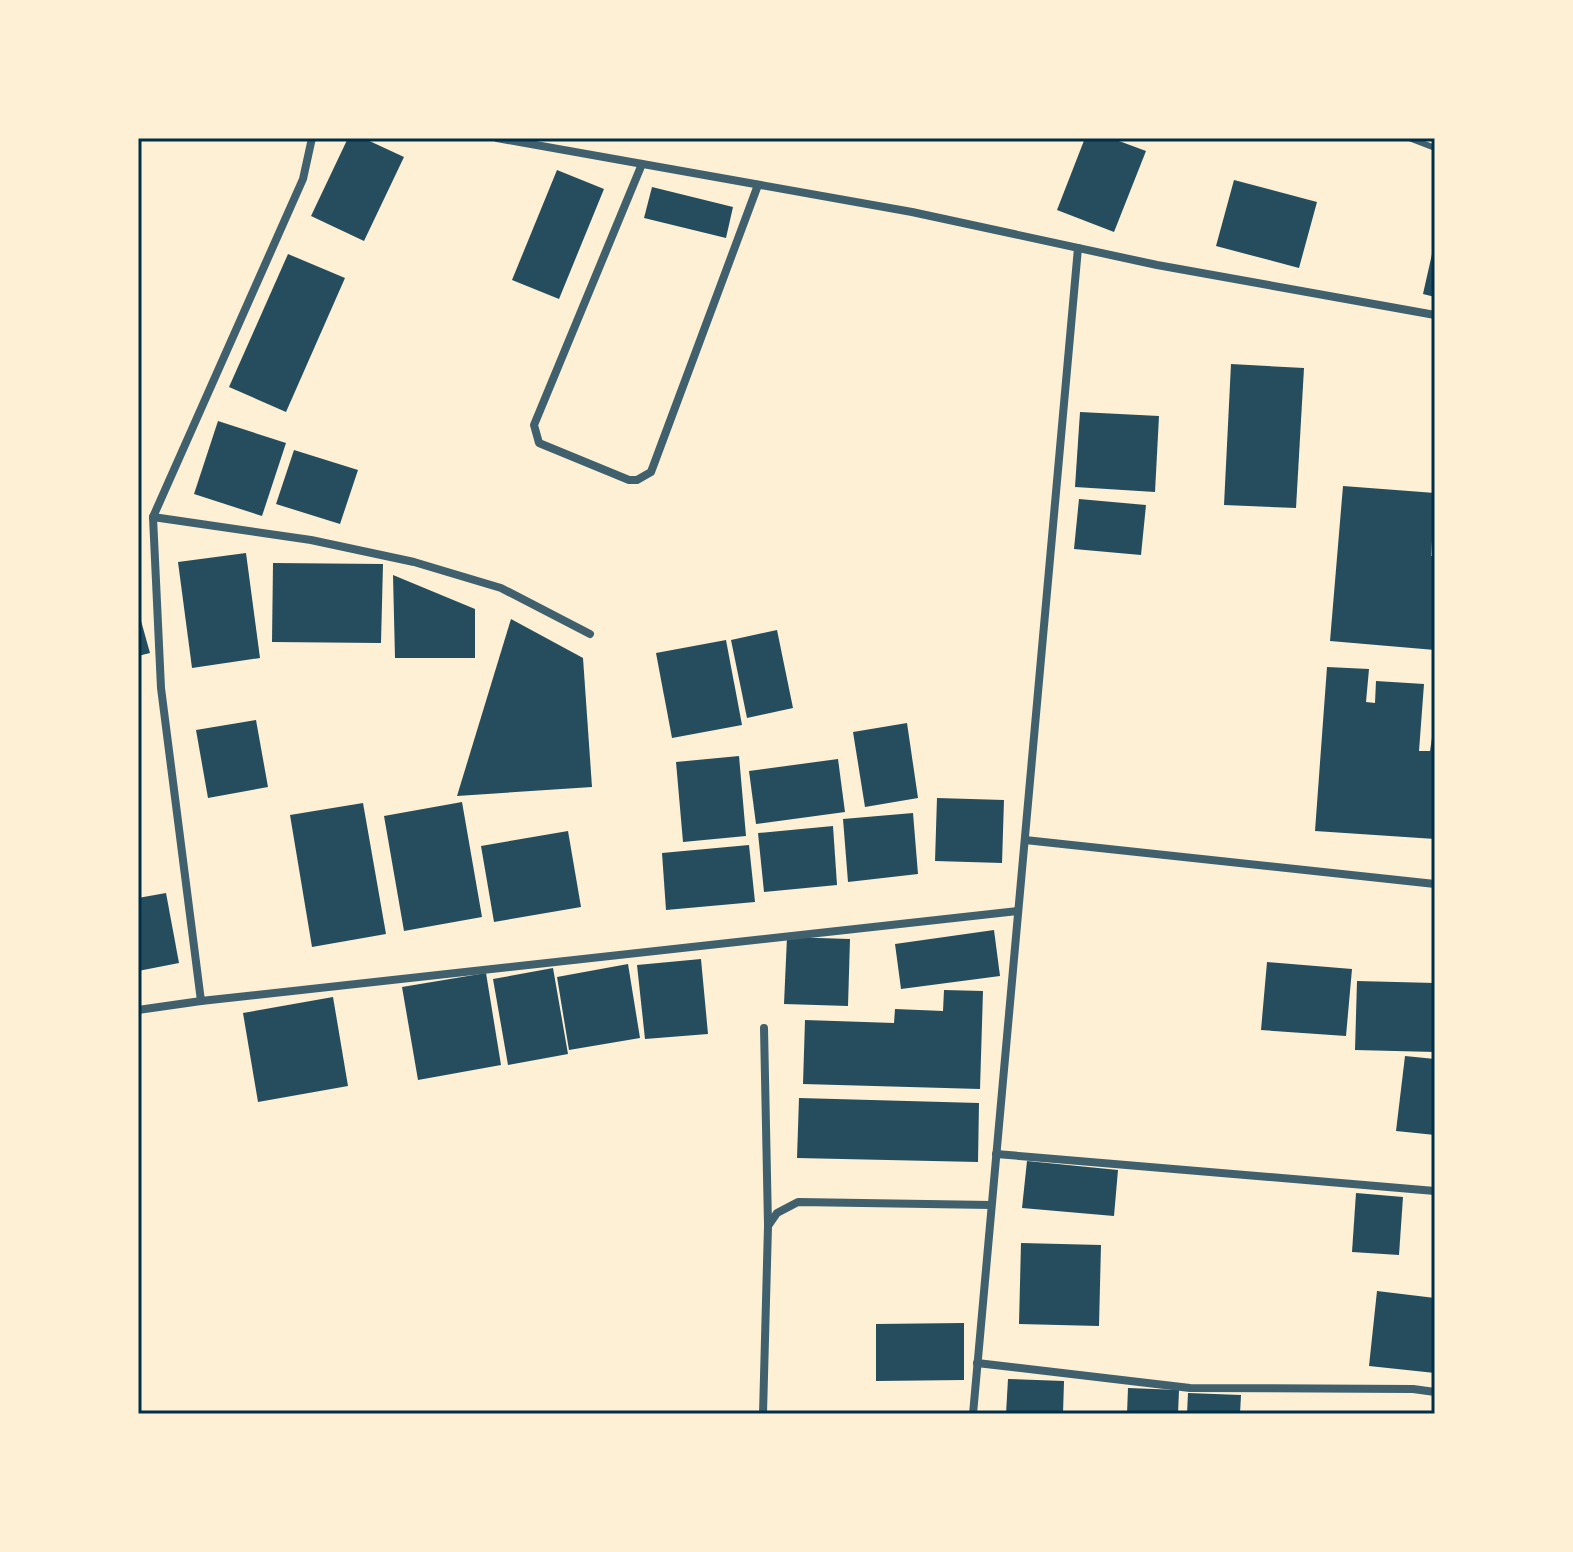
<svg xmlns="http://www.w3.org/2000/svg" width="1573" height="1552" viewBox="0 0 1573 1552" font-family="Figtree,sans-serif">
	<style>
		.building { fill: #264d5e }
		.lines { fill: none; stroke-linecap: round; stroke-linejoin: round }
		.service { stroke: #3f606c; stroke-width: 6 }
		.minor { stroke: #3f606c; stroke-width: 8 }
		.neatline { fill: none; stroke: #003049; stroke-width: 3 }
	</style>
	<rect width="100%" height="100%" fill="#fdf0d5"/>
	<g class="building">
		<path d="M 348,138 L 363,138 L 404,157 L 364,241 L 311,216 Z"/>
		<path d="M 1085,138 L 1111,138 L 1146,151 L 1114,232 L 1057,210 Z"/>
		<path d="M 557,170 L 604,189 L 559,299 L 512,280 Z"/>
		<path d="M 1234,180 L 1317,202 L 1299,268 L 1216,246 Z"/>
		<path d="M 652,187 L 733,207 L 726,238 L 644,218 Z"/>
		<path d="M 1434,245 L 1435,246 L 1435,297 L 1423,294 Z"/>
		<path d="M 288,254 L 345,278 L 286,412 L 229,387 Z"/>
		<path d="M 1231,364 L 1304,368 L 1296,508 L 1224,505 Z"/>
		<path d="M 1080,412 L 1159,416 L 1155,492 L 1075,487 Z"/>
		<path d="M 218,421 L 286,443 L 262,516 L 194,494 Z"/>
		<path d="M 294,450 L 358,470 L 340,524 L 276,504 Z"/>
		<path d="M 1343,486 L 1435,493 L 1431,556 L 1435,556 L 1435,650 L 1330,641 Z"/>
		<path d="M 1079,499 L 1146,505 L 1141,555 L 1074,549 Z"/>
		<path d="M 246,553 L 260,658 L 192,668 L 178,562 Z"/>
		<path d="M 273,563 L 383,564 L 381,643 L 272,642 Z"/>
		<path d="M 393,575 L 475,609 L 475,658 L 395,658 Z"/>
		<path d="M 138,610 L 150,653 L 138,656 Z"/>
		<path d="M 511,619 L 583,658 L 592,787 L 457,796 Z"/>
		<path d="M 777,630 L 793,708 L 747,718 L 731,640 Z"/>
		<path d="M 726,640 L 742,725 L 672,738 L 656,653 Z"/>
		<path d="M 1327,667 L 1369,669 L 1366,702 L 1375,703 L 1376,681 L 1424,684 L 1419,751 L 1430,751 L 1435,718 L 1435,839 L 1315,831 Z"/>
		<path d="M 256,720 L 268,787 L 208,798 L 196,730 Z"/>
		<path d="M 907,723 L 918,798 L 865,807 L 853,732 Z"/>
		<path d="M 739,756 L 746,836 L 683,842 L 676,762 Z"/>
		<path d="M 838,759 L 845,812 L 756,824 L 749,771 Z"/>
		<path d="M 937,798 L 1004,800 L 1002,863 L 935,861 Z"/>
		<path d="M 462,802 L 482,917 L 404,931 L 384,816 Z"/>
		<path d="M 363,803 L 386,934 L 312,947 L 290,815 Z"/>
		<path d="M 913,813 L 918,874 L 848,882 L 843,819 Z"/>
		<path d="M 833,826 L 837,885 L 764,892 L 758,833 Z"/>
		<path d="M 568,831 L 581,907 L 494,922 L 481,846 Z"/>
		<path d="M 749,845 L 755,902 L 666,910 L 662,853 Z"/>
		<path d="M 166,893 L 179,963 L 138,971 L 138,898 Z"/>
		<path d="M 994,930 L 1000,976 L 901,989 L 895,944 Z"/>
		<path d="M 787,937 L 850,939 L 848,1006 L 784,1004 Z"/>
		<path d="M 701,959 L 708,1034 L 645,1039 L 637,965 Z"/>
		<path d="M 1267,962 L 1352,969 L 1346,1036 L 1261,1030 Z"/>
		<path d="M 628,964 L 640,1038 L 569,1050 L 557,977 Z"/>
		<path d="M 553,968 L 568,1054 L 508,1065 L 493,979 Z"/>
		<path d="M 486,973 L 501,1065 L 418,1080 L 402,987 Z"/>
		<path d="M 1357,981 L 1435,983 L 1435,1052 L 1355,1050 Z"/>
		<path d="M 944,990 L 983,991 L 980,1089 L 803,1084 L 805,1020 L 894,1023 L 895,1009 L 943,1011 Z"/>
		<path d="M 333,997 L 348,1086 L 258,1102 L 243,1013 Z"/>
		<path d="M 1405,1056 L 1435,1059 L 1435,1135 L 1396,1131 Z"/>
		<path d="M 799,1098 L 979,1103 L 978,1162 L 797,1158 Z"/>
		<path d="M 1027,1161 L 1118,1170 L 1114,1216 L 1022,1208 Z"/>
		<path d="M 1356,1193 L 1403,1197 L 1399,1255 L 1352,1252 Z"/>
		<path d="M 1021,1243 L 1101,1245 L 1099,1326 L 1019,1324 Z"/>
		<path d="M 1377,1291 L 1435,1298 L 1435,1373 L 1369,1366 Z"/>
		<path d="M 964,1323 L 964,1380 L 876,1381 L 876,1324 Z"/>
		<path d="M 1008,1379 L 1064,1381 L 1063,1414 L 1006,1414 Z"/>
		<path d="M 1128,1388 L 1179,1390 L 1178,1414 L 1127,1414 Z"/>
		<path d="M 1188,1393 L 1241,1395 L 1240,1414 L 1187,1414 Z"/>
	</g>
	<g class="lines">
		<path class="service" d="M 1409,138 L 1435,148"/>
		<g class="minor">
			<path d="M 312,138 L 303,179 L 153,517 L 161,688 L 201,1001 L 1018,911"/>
			<path d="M 497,138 L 912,212 L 1157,265 L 1435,315"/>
			<path d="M 642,164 L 534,425 L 539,443 L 629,480 L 637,480 L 651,472 L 758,185"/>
			<path d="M 153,517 L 311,540 L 414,562 L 501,588 L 590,634"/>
			<path d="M 1025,840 L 1435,884"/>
			<path d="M 138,1010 L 201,1001"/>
			<path d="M 764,1028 L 768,1225"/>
			<path d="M 996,1154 L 1435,1191"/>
			<path d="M 977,1363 L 1190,1388 L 1413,1389 L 1435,1392"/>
			<path d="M 763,1414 L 768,1226 L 777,1213 L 798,1202 L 991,1205"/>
			<path d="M 973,1414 L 1078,248"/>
		</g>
	</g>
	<rect width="1573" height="1552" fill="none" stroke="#fdf0d5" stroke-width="280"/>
	<rect x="140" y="140" width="1293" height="1272" class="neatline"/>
</svg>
